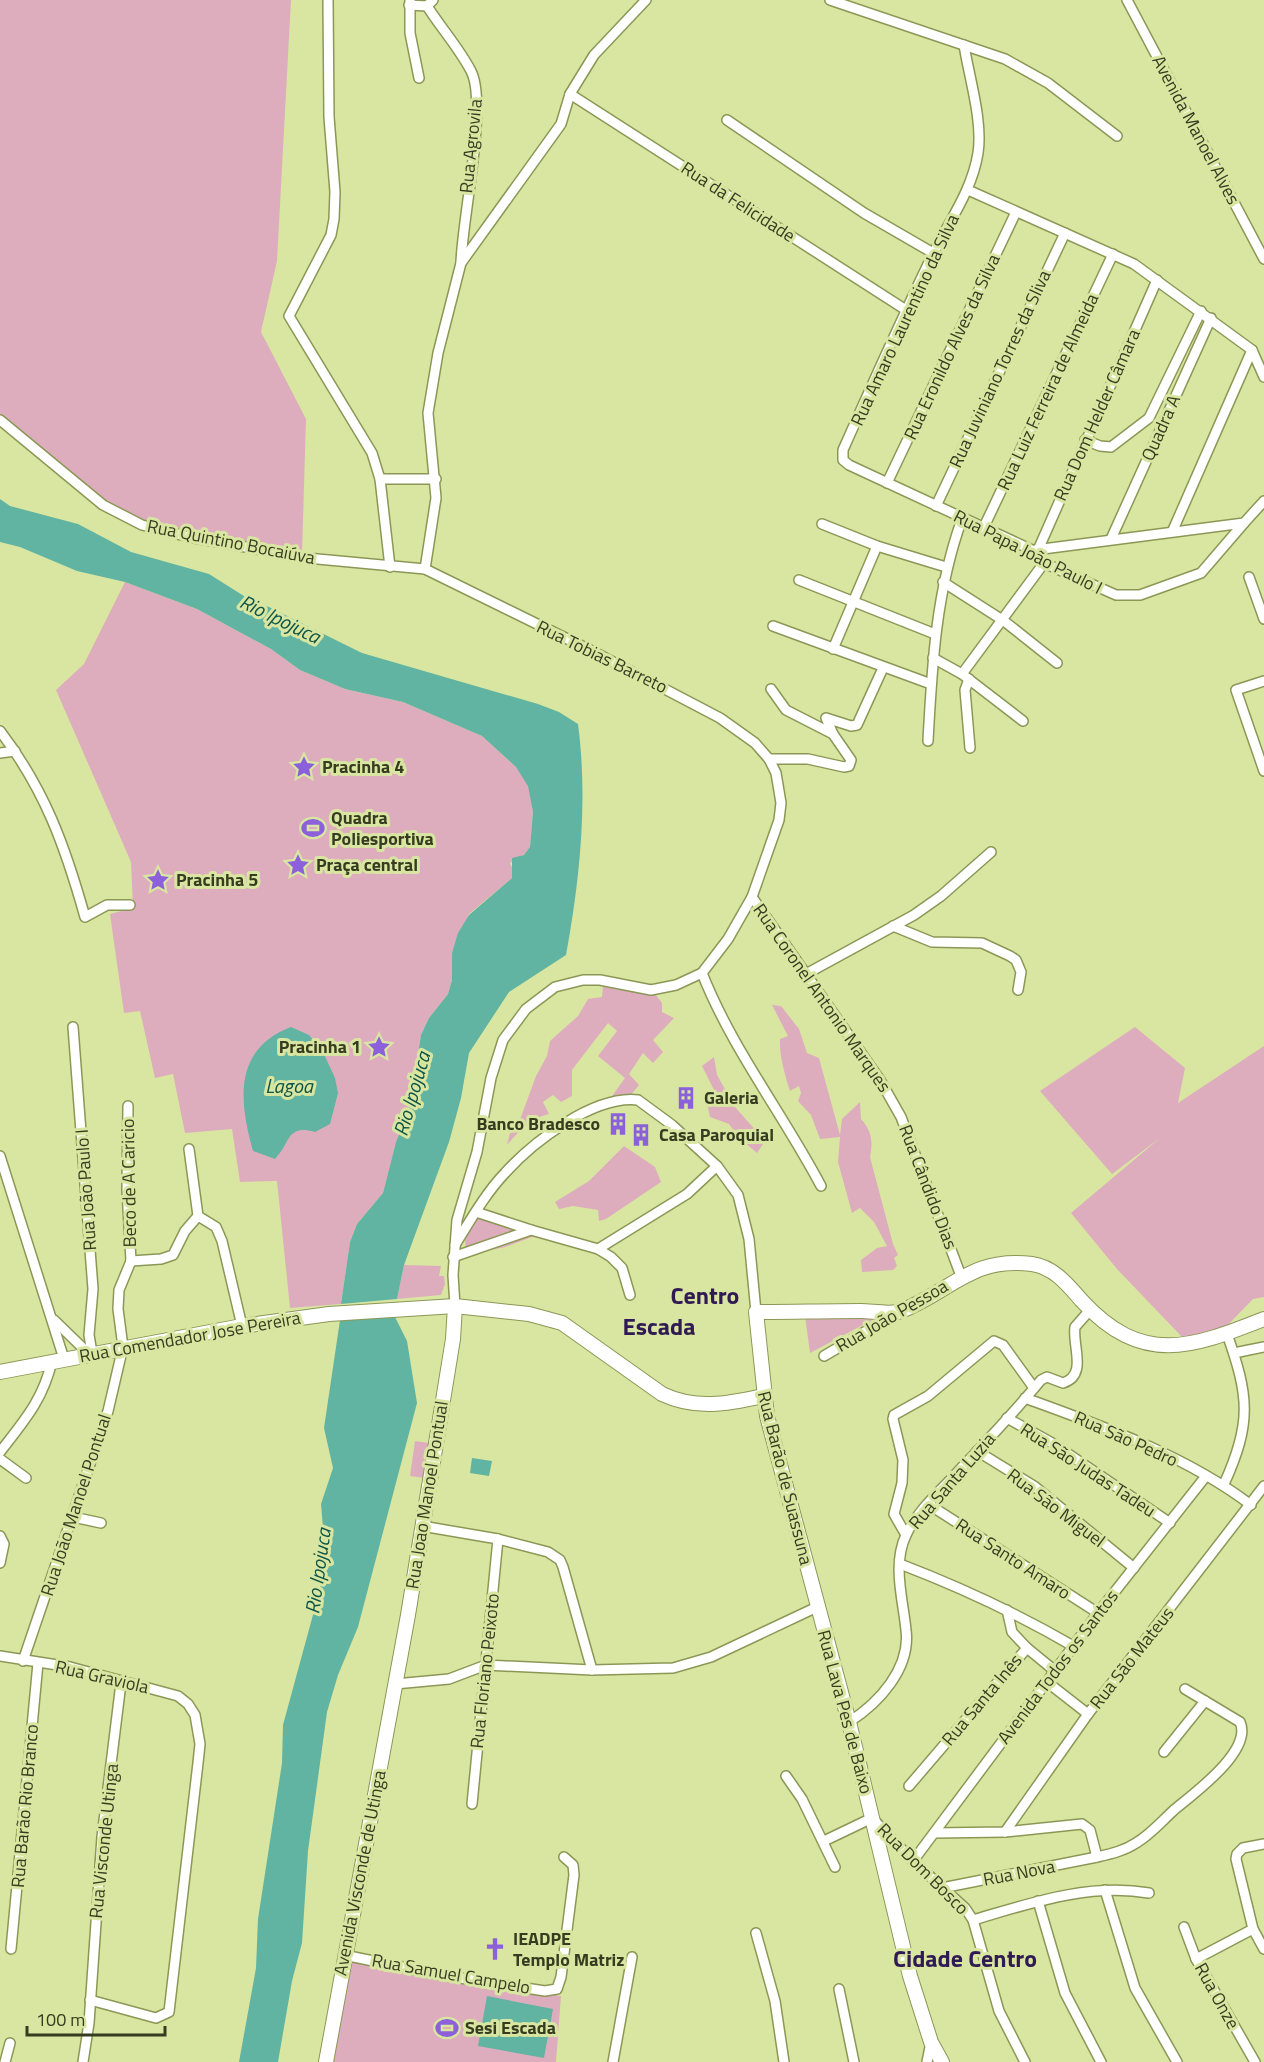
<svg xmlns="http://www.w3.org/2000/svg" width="1264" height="2062" viewBox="0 0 1264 2062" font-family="'Titillium Web',sans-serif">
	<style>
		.green { fill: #ddadbd }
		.water { fill: #60b4a1 }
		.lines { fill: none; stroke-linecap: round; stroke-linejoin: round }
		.street-casing { stroke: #8c9756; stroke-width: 12 }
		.secondary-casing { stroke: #8c9756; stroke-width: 16 }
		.street { stroke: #fff; stroke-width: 9 }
		.secondary { stroke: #fff; stroke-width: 14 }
		.labels { text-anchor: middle; stroke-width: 6; stroke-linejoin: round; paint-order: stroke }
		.street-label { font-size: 18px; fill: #373c20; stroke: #d9e6a1 }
		.poi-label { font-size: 18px; font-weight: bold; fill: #373c20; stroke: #d9e6a1; text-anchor: start }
		.water-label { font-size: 20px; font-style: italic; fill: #0c5548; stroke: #d9e6a1 }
		.district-label { font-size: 24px; font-weight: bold; fill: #301a53; stroke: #d9e6a1 }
	</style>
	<rect width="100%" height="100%" fill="#d9e6a1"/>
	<g class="green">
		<path d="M 0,0 L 291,0 L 277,261 L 261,332 L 306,419 L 302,554 L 155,527 L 98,503 L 0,414 Z"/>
		<path d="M 125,582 L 197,609 L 271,649 L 300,670 L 345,689 L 403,702 L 482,736 L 516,767 L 529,786 L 533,812 L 530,847 L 528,852 L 510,863 L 513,870 L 512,878 L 469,914 L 452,953 L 452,980 L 448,994 L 429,1018 L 421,1035 L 409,1111 L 396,1142 L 383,1193 L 357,1224 L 350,1242 L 341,1304 L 290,1308 L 277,1181 L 240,1182 L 232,1129 L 185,1133 L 173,1074 L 155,1078 L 140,1011 L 124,1013 L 110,914 L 133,908 L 131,862 L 56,690 L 84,664 Z"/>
		<path d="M 603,986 L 655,994 L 662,1003 L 662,1012 L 674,1018 L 653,1040 L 663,1052 L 653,1063 L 643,1053 L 629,1074 L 639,1085 L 625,1102 L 607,1103 L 625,1078 L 598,1056 L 617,1031 L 608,1023 L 572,1070 L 572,1096 L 561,1102 L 553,1095 L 543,1102 L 549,1114 C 531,1118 519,1131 507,1145 L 511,1129 L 518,1125 L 536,1076 L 547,1056 L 550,1041 L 578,1016 L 588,999 L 602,997 Z"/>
		<path d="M 772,1005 L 781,1006 L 799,1029 L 807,1053 L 819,1058 L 840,1135 L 842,1119 L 860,1102 L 861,1119 C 872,1131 873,1142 870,1157 L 893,1244 L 898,1255 L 894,1258 L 897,1266 L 893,1270 L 862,1272 L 861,1260 L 877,1248 L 887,1246 L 874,1222 L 860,1208 L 852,1213 L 838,1162 L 840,1137 L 820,1139 L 811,1115 L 798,1101 L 801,1093 L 799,1086 L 790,1091 C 785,1075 779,1055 780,1039 L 788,1036 Z"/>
		<path d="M 1135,1027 L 1185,1068 L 1178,1103 L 1264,1046 L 1264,1297 L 1253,1299 L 1213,1340 L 1184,1339 L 1117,1269 L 1071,1213 L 1160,1138 L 1112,1174 L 1040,1091 Z"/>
		<path d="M 714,1057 L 717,1075 L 735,1107 L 765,1141 L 757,1153 L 739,1138 L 729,1124 L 710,1117 L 707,1103 L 714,1090 L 702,1066 Z"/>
		<path d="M 624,1146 L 655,1167 L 661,1182 L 606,1219 L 599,1221 L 598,1210 L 573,1206 L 559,1209 L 555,1202 L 589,1181 Z"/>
		<path d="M 478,1213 L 545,1232 L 505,1247 L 466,1255 L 465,1237 Z"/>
		<path d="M 404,1265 L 441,1266 L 439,1276 L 444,1276 L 445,1284 L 441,1295 L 397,1299 Z"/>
		<path d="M 805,1316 L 876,1318 L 810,1353 Z"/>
		<path d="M 415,1441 L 429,1443 L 424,1478 L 410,1476 Z"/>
		<path d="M 350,1961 L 561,1996 L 556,2062 L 329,2062 Z"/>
	</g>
	<g class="water">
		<path d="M 0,499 L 10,506 L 78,524 L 131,552 L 209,574 L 255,603 L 269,607 L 362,653 L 538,704 L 559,712 L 578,724 C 588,800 580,879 566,955 L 509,992 L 469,1053 L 461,1098 L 449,1142 L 404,1265 L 397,1299 L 341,1304 L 350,1242 L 357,1224 L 383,1193 L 396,1142 L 409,1111 L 421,1035 L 429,1018 L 448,994 L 452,980 L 452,953 L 458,933 L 469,915 L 512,878 L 512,858 L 524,855 L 530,847 L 533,812 L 528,786 L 516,767 L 482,736 L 403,702 L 345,689 L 300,670 L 271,649 L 197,609 L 125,582 L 77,571 L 20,547 L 0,542 Z"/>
		<path d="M 291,1027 L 309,1035 L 323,1052 L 335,1078 L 338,1093 L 330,1124 L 315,1132 C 286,1124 291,1143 275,1159 L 253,1151 C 239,1101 233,1049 291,1027 Z"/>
		<path d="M 395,1317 L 407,1341 L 417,1403 L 358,1627 L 338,1675 L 327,1712 L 308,1851 L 302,1943 L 292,1981 L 278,2062 L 239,2062 L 256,1968 L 258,1919 L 282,1763 L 283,1725 L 320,1589 L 324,1540 L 321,1504 L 333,1468 L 324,1428 L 340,1320 Z"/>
		<path d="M 472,1458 L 492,1461 L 489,1476 L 470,1473 Z"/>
		<path d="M 487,1996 L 553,2009 L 544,2058 L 478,2046 Z"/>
	</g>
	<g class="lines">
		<g class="street-casing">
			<g id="street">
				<path d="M 328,0 L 329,117 L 335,192 L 334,219 L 331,235 L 289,316 L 372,453 L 380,479 L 390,567"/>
				<path d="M 410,0 L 410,33 L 419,78"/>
				<path d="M 830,0 L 1005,59 L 1048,83 L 1117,136"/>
				<path d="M 1127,0 L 1264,259"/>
				<path d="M 409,5 L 427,6 L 433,0"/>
				<path d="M 427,6 C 441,28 459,48 471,71 C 488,104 462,219 461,263"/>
				<path d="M 964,45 C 969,77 983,121 978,153 C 972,191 949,221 932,256 C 901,320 872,385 843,450 L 843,460 L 849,465 L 1030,549 L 1044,563 L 1116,595 L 1140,595 L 1201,573 L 1244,523"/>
				<path d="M 570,94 L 906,310"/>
				<path d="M 727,120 L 864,213 L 933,253"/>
				<path d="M 968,190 L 1134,264 L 1252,350 L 1264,377"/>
				<path d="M 0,420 L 103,505 L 142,525 L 189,537 L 307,558 L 425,569 L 596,653 L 720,718 L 755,743 L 769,759 L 776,773 L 781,803 L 779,820 L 752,897 L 728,939 L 702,973 L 676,985 L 651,990 L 600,980 L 583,980 L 555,987 L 526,1009 L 503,1040 L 491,1078 L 477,1152 L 457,1220 L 453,1275 L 455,1306"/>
				<path d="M 1085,440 L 1100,446 L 1111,447 L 1149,418 L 1201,311"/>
				<path d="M 380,479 L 436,479"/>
				<path d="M 887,483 L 1016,212"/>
				<path d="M 936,506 L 1065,233"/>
				<path d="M 822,524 L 877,546 L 946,567"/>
				<path d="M 983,529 L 1113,254"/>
				<path d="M 1173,530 L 1252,350"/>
				<path d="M 1111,539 L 1211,318"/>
				<path d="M 1035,550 L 1244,523 L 1264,501"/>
				<path d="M 1038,550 L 1157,280"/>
				<path d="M 425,569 L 436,498 L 428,413 L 438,353 L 461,263 L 561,124 L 570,94 L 594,55 L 646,0"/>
				<path d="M 1249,577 L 1264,619"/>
				<path d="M 799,580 L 935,634"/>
				<path d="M 943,582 L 1004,621 L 1057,663"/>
				<path d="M 773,626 L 931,684"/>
				<path d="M 833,649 L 877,546"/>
				<path d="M 933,658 L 962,674 L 1023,721"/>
				<path d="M 962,674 L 1044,563"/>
				<path d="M 969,679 L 965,690 L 970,748"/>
				<path d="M 1264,681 L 1236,690 L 1264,771"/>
				<path d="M 0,731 C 45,790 65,846 85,917 L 107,905 L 130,905"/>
				<path d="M 833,734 L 826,718 L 851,726 L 857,725 L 883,668"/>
				<path d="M 928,741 C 932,665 936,591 962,519"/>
				<path d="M 0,753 L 15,751"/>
				<path d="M 769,759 L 808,759 L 844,767 L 849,766 L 851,760 L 833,734 L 786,710 L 771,689"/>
				<path d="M 752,897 L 880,1080 L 901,1117 L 961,1276"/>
				<path d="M 893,926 L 932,942 L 982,943 L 1010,956 L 1016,960 L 1021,972 L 1018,990"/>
				<path d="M 702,973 C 732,1049 783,1114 821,1186"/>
				<path d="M 806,974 L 914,915 L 941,896 L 991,852"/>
				<path d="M 73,1027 L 93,1289 L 89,1335 L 92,1353"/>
				<path d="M 128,1106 L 127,1190 L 131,1261"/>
				<path d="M 189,1149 L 198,1216 L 216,1227 L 222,1241 L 242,1326"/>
				<path d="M 0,1156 L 64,1359"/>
				<path d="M 476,1212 L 531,1230"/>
				<path d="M 455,1245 C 470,1221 485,1194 505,1173 C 533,1142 594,1095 638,1100 L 672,1125 L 717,1166 L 738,1195 L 749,1239 L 756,1312"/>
				<path d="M 598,1249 L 687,1194 L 717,1166"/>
				<path d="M 453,1257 L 531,1230 L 598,1249 L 611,1257 L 622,1268 L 630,1295"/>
				<path d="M 131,1261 L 161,1259 L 173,1255 L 185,1231 L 198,1216"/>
				<path d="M 54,1320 L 89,1354"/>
				<path d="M 1234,1353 L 1264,1347"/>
				<path d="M 824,1356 L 897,1313"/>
				<path d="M 1025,1398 C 1102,1426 1185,1455 1251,1505"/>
				<path d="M 1007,1418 L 1052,1443 L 1170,1523"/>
				<path d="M 977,1451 L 1034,1486 L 1134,1568"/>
				<path d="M 0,1452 C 24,1421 43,1400 52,1361"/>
				<path d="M 0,1459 L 26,1478"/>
				<path d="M 1224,1484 C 1252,1423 1249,1396 1227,1334"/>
				<path d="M 928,1504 L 1098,1613"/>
				<path d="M 73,1517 L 101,1523"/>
				<path d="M 422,1526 L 498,1539 L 548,1552 L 560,1560 L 563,1567 L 592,1670"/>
				<path d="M 906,1535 L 894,1514 L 902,1483 L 903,1460 L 893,1419 L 894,1415 L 928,1396 L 994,1341 L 1003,1345 L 1034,1388"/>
				<path d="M 0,1536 L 4,1544 L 0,1563"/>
				<path d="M 900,1564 C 960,1587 1018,1614 1073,1646"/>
				<path d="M 1027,1648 L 1055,1671"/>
				<path d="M 0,1656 L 70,1667 L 178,1696 L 188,1704 L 195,1715 L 200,1744 L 198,1763 L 169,2012 L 156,2018 L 90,2000"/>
				<path d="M 23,1661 L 108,1411 L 123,1347 L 118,1309 L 119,1290 L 131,1261"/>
				<path d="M 1047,1682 L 1088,1714"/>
				<path d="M 395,1684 L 449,1679 L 486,1665 L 592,1670 L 673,1668 L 711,1657 L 817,1607"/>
				<path d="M 849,1722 C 879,1703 911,1668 906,1630 C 903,1599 892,1565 906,1535 C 916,1513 936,1495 952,1478 C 982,1446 1013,1414 1041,1380 L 1047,1377 L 1063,1383 C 1088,1375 1072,1346 1075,1327 L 1090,1310"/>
				<path d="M 1164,1752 L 1205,1701"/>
				<path d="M 786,1776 L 802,1799 L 835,1867"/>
				<path d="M 909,1786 L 1027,1648 L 1012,1632 L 1007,1610"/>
				<path d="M 472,1804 L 498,1539"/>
				<path d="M 1005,1832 L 1088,1714 L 1264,1486"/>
				<path d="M 935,1833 L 1005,1832 L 1082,1824 L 1090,1830 L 1097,1857"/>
				<path d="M 824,1841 L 872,1818 L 913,1861 L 965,1908 L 973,1920 L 999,2011 L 1025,2062"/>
				<path d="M 1264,1844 L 1243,1848 L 1237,1854 L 1236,1859 L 1253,1929 L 1264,1949"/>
				<path d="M 913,1861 L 1098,1613 L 1206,1476"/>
				<path d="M 942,1888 L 1097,1857 C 1110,1854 1124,1851 1136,1843 C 1150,1835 1162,1821 1174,1810 C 1193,1794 1253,1751 1240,1722 L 1185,1689"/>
				<path d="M 1105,1890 L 1135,1988 L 1177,2062"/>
				<path d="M 1038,1901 L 1065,1993 L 1101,2062"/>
				<path d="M 973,1920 C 1031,1903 1088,1883 1149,1893"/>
				<path d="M 1184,1927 L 1196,1959 L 1255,2062"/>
				<path d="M 756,1933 L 775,2001 L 784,2062"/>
				<path d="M 11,1949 L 38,1663"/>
				<path d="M 344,1955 L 441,1975 L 545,1991 L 557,1989 L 561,1977 L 574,1875 L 573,1865 L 564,1857"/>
				<path d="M 1196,1959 L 1253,1929"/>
				<path d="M 839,1989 L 854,2062"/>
				<path d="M 5,2062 L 10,2043"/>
				<path d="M 83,2062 L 89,2023 L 102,1837 L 121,1683"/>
				<path d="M 613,2062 L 632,1957"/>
				<path d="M 927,2062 L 931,2042"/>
			</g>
		</g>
		<g class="secondary-casing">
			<g id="secondary">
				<path d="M 0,1372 L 242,1326 L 329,1314 L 455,1306 L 529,1314 L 562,1323 L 662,1394 C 696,1410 727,1404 763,1396"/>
				<path d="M 326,2062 L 408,1615 L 453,1339 L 455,1306"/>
				<path d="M 942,2062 L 931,2042 L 910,1976 L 849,1722 L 767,1416 L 756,1312 C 791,1312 826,1311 861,1311 C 872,1311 891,1315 901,1311 C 950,1292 972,1256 1032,1264 C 1054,1267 1068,1285 1082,1301 C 1142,1366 1191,1348 1264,1319"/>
			</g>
		</g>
		<use href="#street" class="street"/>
		<use href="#secondary" class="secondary"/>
	</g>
	<defs>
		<g id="sight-bare" transform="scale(1.8)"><path d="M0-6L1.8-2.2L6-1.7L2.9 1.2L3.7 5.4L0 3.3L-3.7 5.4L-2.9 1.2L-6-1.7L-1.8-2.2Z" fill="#8c60db" stroke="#d9e6a1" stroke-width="2.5" paint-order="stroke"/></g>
		<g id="stadium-bare" transform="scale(1.8)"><path d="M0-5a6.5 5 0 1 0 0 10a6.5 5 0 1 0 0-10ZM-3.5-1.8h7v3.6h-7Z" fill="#8c60db" stroke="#d9e6a1" stroke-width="2.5" paint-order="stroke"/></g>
		<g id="building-bare" transform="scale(1.8)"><path d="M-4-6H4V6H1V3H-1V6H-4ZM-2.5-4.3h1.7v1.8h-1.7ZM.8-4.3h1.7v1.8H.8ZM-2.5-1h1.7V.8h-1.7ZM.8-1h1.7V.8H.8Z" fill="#8c60db" stroke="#d9e6a1" stroke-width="2.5" paint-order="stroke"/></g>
		<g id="church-bare" transform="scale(1.8)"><path d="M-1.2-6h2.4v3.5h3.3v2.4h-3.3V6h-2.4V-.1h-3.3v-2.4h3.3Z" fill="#8c60db" stroke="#d9e6a1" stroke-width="2.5" paint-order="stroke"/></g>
	</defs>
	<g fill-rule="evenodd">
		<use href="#sight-bare" x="304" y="767"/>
		<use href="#stadium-bare" x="313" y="828"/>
		<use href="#sight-bare" x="298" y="865"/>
		<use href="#sight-bare" x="158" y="880"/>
		<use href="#sight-bare" x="379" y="1047"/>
		<use href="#building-bare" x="686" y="1098"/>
		<use href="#building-bare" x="618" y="1124"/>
		<use href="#building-bare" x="641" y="1135"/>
		<use href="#church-bare" x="495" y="1949"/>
		<use href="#stadium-bare" x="447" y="2028"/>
	</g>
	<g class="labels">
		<g class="street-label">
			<text transform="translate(1196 130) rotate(62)" y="6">Avenida Manoel Alves</text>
			<text transform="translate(471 146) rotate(-84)" y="6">Rua Agrovila</text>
			<text transform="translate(738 202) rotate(33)" y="6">Rua da Felicidade</text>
			<text transform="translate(905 320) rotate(-65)" y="6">Rua Amaro Laurentino da Silva</text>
			<text transform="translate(952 347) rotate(-65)" y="6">Rua Eronildo Alves da Silva</text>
			<text transform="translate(1000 369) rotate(-65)" y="6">Rua Juviniano Torres da Sliva</text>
			<text transform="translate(1048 392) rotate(-65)" y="6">Rua Luiz Ferreira de Almeida</text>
			<text transform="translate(1097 415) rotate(-66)" y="6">Rua Dom Helder Câmara</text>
			<text transform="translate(1161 428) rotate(-66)" y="6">Quadra A</text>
			<text transform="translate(231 542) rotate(11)" y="6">Rua Quintino Bocaiúva</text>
			<text transform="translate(1028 552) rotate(27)" y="6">Rua Papa João Paulo I</text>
			<text transform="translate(602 657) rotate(26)" y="6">Rua Tobias Barreto</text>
			<text transform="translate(822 998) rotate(55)" y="6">Rua Coronel Antonio Marques</text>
			<text transform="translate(129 1183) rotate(-91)" y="6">Beco de A Caricio</text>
			<text transform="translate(928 1187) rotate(69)" y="6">Rua Cândido Dias</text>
			<text transform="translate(86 1190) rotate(-94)" y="6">Rua João Paulo I</text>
			<text transform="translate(892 1316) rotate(-30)" y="6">Rua João Pessoa</text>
			<text transform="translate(190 1337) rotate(-10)" y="6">Rua Comendador Jose Pereira</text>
			<text transform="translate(1126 1439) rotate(24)" y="6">Rua São Pedro</text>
			<text transform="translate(1088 1470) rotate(33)" y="6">Rua São Judas Tadeu</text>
			<text transform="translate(785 1478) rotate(76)" y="6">Rua Barão de Suassuna</text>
			<text transform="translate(952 1481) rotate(-49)" y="6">Rua Santa Luzia</text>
			<text transform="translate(427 1495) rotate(-81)" y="6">Rua Joao Manoel Pontual</text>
			<text transform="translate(76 1505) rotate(-72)" y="6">Rua João Manoel Pontual</text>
			<text transform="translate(1056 1508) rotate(37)" y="6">Rua São Miguel</text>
			<text transform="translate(1013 1559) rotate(33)" y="6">Rua Santo Amaro</text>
			<text transform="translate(1132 1658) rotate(-52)" y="6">Rua São Mateus</text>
			<text transform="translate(1058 1667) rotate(-53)" y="6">Avenida Todos os Santos</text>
			<text transform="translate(485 1671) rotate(-84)" y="6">Rua Floriano Peixoto</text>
			<text transform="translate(102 1677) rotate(13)" y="6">Rua Graviola</text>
			<text transform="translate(982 1700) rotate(-50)" y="6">Rua Santa Inês</text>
			<text transform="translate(845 1712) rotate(75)" y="6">Rua Lava Pes de Baixo</text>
			<text transform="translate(25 1806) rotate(-85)" y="6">Rua Barão Rio Branco</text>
			<text transform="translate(104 1841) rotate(-84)" y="6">Rua Visconde Utinga</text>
			<text transform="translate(923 1869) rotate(45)" y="6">Rua Dom Bosco</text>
			<text transform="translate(360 1873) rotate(-79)" y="6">Avenida Visconde de Utinga</text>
			<text transform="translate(1019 1873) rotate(-11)" y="6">Rua Nova</text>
			<text transform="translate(451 1974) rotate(10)" y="6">Rua Samuel Campelo</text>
			<text transform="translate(1217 1996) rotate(61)" y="6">Rua Onze</text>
		</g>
		<g class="poi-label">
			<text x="322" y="773">Pracinha 4</text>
			<text x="331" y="824">Quadra<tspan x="331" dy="21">Poliesportiva</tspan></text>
			<text x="316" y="871">Praça central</text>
			<text x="176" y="886">Pracinha 5</text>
			<text x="361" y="1053" text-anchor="end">Pracinha 1</text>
			<text x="704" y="1104">Galeria</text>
			<text x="600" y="1130" text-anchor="end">Banco Bradesco</text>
			<text x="659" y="1141">Casa Paroquial</text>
			<text x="513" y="1945">IEADPE<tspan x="513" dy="21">Templo Matriz</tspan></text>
			<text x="465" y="2034">Sesi Escada</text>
		</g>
		<g class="water-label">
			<text transform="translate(280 619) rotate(26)" y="7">Rio Ipojuca</text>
			<text x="289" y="1093">Lagoa</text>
			<text transform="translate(412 1094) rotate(-74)" y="7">Rio Ipojuca</text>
			<text transform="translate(318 1571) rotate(-82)" y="7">Rio Ipojuca</text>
		</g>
		<g class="district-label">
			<text x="705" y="1304">Centro</text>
			<text x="659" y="1335">Escada</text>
			<text x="965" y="1967">Cidade Centro</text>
		</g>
	</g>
	<path d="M27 2026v9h138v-9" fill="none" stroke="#373c20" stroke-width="3"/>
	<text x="36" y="2026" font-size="18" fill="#373c20" stroke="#d9e6a1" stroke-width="4.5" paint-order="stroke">100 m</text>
</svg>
